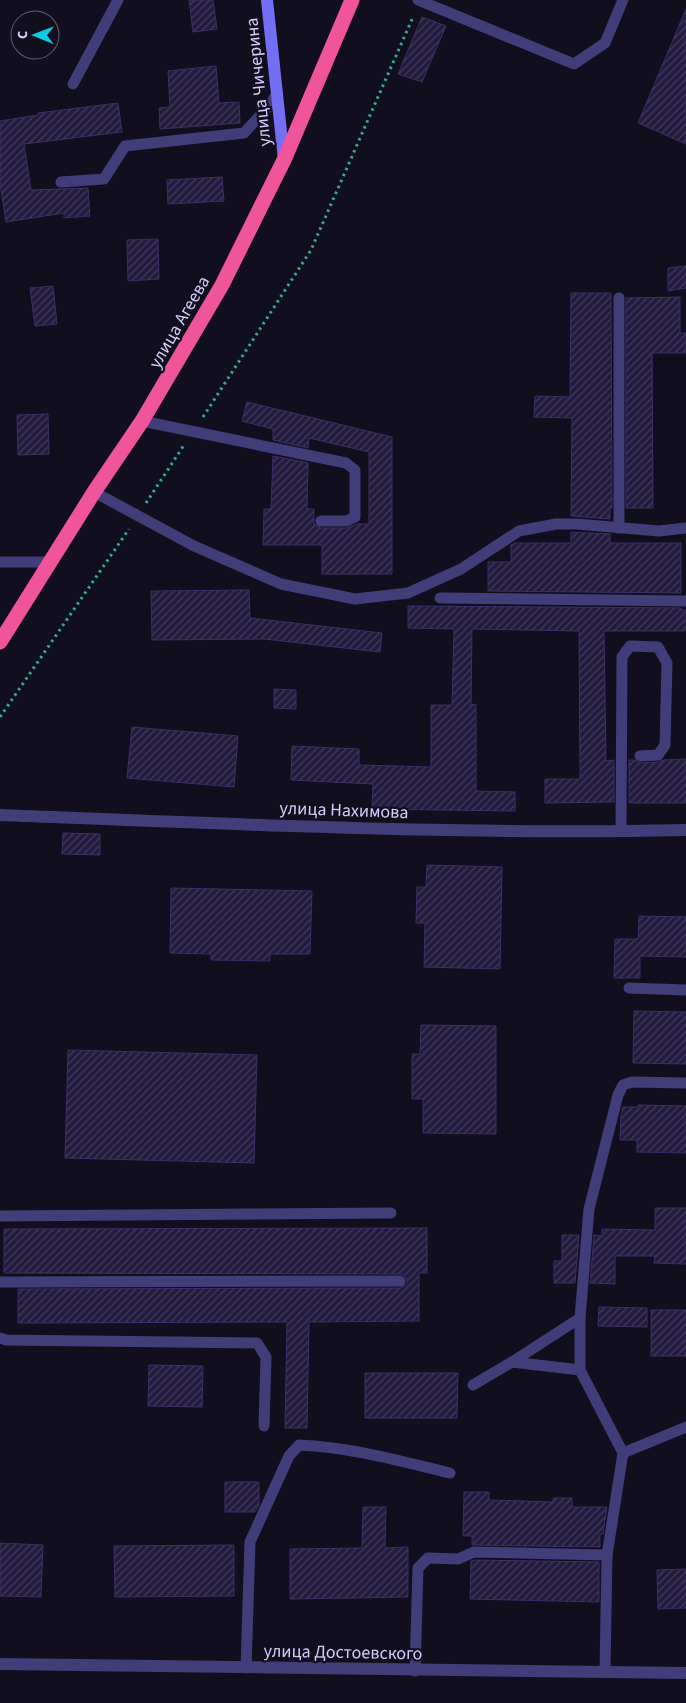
<svg xmlns="http://www.w3.org/2000/svg" width="686" height="1703" viewBox="0 0 686 1703" font-family="'Source Sans 3',sans-serif">
	<style>
		.building { fill: url(#building-hatch); stroke: #3c2f67 }
		.lines { fill: none; stroke-linecap: round; stroke-linejoin: round }
		.path { stroke: #37a6a2; stroke-width: 3; stroke-dasharray: 2.5 4; stroke-linecap: butt }
		.lane { stroke: #403d78; stroke-width: 11 }
		.street { stroke: #403d78; stroke-width: 12 }
		.secondary { stroke: #746ef3; stroke-width: 12 }
		.highway { stroke: #f0549b; stroke-width: 15 }
		.labels { text-anchor: middle; stroke-width: 4.5; stroke-linejoin: round; paint-order: stroke }
		.street-label { font-size: 18px; fill: #d5cefb; stroke: #110e1d }
	</style>
	<defs>
		<pattern id="building-hatch" width="6" height="6" patternUnits="userSpaceOnUse" patternTransform="scale(1.25)"><rect width="6" height="6" fill="#231b3d"/><path d="M-1 1l2-2M0 6l6-6M5 7l2-2" fill="none" stroke="#423b5a"/></pattern>
	</defs>
	<rect width="100%" height="100%" fill="#110e1d"/>
	<g class="building">
		<path d="M 189,0 L 213,0 L 217,29 L 193,32 Z"/>
		<path d="M 686,9 L 686,144 L 638,123 Z"/>
		<path d="M 422,17 L 446,26 L 422,82 L 398,74 Z"/>
		<path d="M 216,66 L 219,103 L 239,102 L 240,123 L 160,129 L 159,108 L 170,107 L 168,71 Z"/>
		<path d="M 118,103 L 122,132 L 24,144 L 31,190 L 88,188 L 90,216 L 64,218 L 64,213 L 6,222 L 0,183 L 0,121 L 38,115 L 38,113 Z"/>
		<path d="M 222,177 L 224,201 L 168,204 L 167,180 Z"/>
		<path d="M 158,239 L 159,279 L 128,281 L 127,240 Z"/>
		<path d="M 686,266 L 686,288 L 668,291 L 668,268 Z"/>
		<path d="M 53,286 L 57,324 L 35,326 L 30,288 Z"/>
		<path d="M 571,293 L 611,293 L 612,508 L 610,508 L 610,519 L 571,516 L 572,418 L 534,417 L 535,396 L 570,397 Z"/>
		<path d="M 680,297 L 680,333 L 686,333 L 686,353 L 652,353 L 653,508 L 626,508 L 626,298 Z"/>
		<path d="M 247,402 L 392,437 L 392,574 L 322,574 L 322,545 L 263,545 L 264,509 L 271,509 L 273,456 L 308,463 L 307,509 L 314,509 L 314,524 L 321,528 L 346,528 L 357,524 L 369,524 L 369,452 L 309,438 L 308,448 L 273,440 L 273,429 L 242,421 Z"/>
		<path d="M 48,414 L 49,454 L 18,455 L 17,415 Z"/>
		<path d="M 571,532 L 610,534 L 610,543 L 681,543 L 681,593 L 488,591 L 488,562 L 511,562 L 511,545 L 515,543 L 571,543 Z"/>
		<path d="M 249,590 L 250,618 L 382,633 L 380,652 L 264,639 L 152,640 L 151,591 Z"/>
		<path d="M 408,606 L 681,608 L 681,610 L 686,610 L 686,631 L 604,631 L 606,761 L 614,760 L 614,802 L 545,803 L 545,779 L 580,779 L 579,631 L 472,629 L 471,705 L 476,704 L 476,791 L 515,792 L 515,811 L 372,809 L 373,784 L 291,780 L 292,746 L 359,749 L 359,765 L 431,767 L 431,705 L 452,705 L 454,629 L 408,628 Z"/>
		<path d="M 274,689 L 296,690 L 296,709 L 274,708 Z"/>
		<path d="M 132,727 L 238,736 L 234,787 L 127,778 Z"/>
		<path d="M 686,759 L 686,803 L 629,803 L 629,760 L 634,760 L 640,763 L 658,762 L 664,760 Z"/>
		<path d="M 63,833 L 100,834 L 100,855 L 62,854 Z"/>
		<path d="M 427,865 L 502,867 L 500,969 L 424,967 L 425,923 L 416,923 L 417,887 L 426,887 Z"/>
		<path d="M 171,888 L 312,891 L 310,954 L 270,954 L 270,961 L 211,960 L 211,954 L 170,953 Z"/>
		<path d="M 639,916 L 686,917 L 686,957 L 640,956 L 640,978 L 614,978 L 615,939 L 638,939 Z"/>
		<path d="M 634,1011 L 686,1012 L 686,1064 L 633,1063 Z"/>
		<path d="M 421,1025 L 496,1026 L 496,1134 L 423,1133 L 423,1099 L 412,1099 L 412,1054 L 420,1054 Z"/>
		<path d="M 68,1050 L 257,1055 L 254,1163 L 65,1158 Z"/>
		<path d="M 638,1105 L 686,1106 L 686,1153 L 637,1152 L 637,1140 L 620,1140 L 621,1115 L 623,1107 L 638,1107 Z"/>
		<path d="M 655,1208 L 686,1208 L 686,1264 L 654,1263 L 655,1256 L 615,1256 L 615,1284 L 590,1283 L 594,1235 L 602,1236 L 602,1229 L 655,1230 Z"/>
		<path d="M 427,1228 L 427,1273 L 419,1273 L 419,1321 L 309,1322 L 307,1428 L 285,1428 L 287,1322 L 18,1323 L 18,1289 L 400,1288 L 407,1284 L 407,1280 L 404,1275 L 400,1274 L 4,1273 L 4,1229 Z"/>
		<path d="M 562,1235 L 579,1235 L 575,1283 L 554,1283 L 554,1261 L 562,1261 Z"/>
		<path d="M 599,1307 L 647,1308 L 647,1327 L 598,1326 Z"/>
		<rect x="651" y="1310" width="35" height="46"/>
		<path d="M 149,1365 L 203,1366 L 202,1407 L 148,1406 Z"/>
		<path d="M 365,1373 L 458,1373 L 457,1418 L 365,1418 Z"/>
		<path d="M 225,1482 L 259,1482 L 259,1505 L 255,1512 L 225,1512 Z"/>
		<path d="M 464,1492 L 489,1492 L 489,1500 L 553,1502 L 553,1498 L 572,1498 L 572,1507 L 607,1507 L 603,1534 L 600,1534 L 600,1547 L 472,1545 L 472,1536 L 463,1536 Z"/>
		<path d="M 363,1507 L 386,1507 L 385,1548 L 408,1547 L 408,1597 L 290,1599 L 290,1549 L 362,1548 Z"/>
		<path d="M 0,1543 L 43,1545 L 41,1597 L 0,1596 Z"/>
		<path d="M 234,1545 L 234,1596 L 115,1597 L 114,1546 Z"/>
		<path d="M 475,1560 L 599,1562 L 599,1602 L 470,1599 L 471,1561 Z"/>
		<path d="M 686,1569 L 686,1608 L 658,1609 L 657,1570 Z"/>
	</g>
	<g class="lines">
		<g class="path">
			<path d="M 203,417 L 311,250 L 413,17"/>
			<path d="M 146,503 L 184,445"/>
			<path d="M 0,717 L 129,529"/>
		</g>
		<g class="lane">
			<path d="M 418,0 L 574,64 L 605,43 L 623,0"/>
			<path d="M 73,84 L 118,0"/>
			<path d="M 61,182 L 104,179 L 125,146 L 244,133 L 268,107 L 277,94"/>
			<path d="M 619,298 L 619,528"/>
			<path d="M 142,421 L 346,463 L 355,470 L 355,517 L 346,521 L 321,521"/>
			<path d="M 94,492 L 194,546 L 281,584 L 355,599 L 408,593 L 461,569 L 519,531 L 556,524 L 576,524 L 659,531 L 686,528"/>
			<path d="M 0,562 L 52,562"/>
			<path d="M 440,598 L 686,601"/>
			<path d="M 621,831 L 622,657 L 630,646 L 658,647 L 667,663 L 665,745 L 658,755 L 640,756"/>
			<path d="M 629,988 L 686,990"/>
			<path d="M 0,1216 L 391,1213"/>
			<path d="M 0,1282 L 400,1281"/>
			<path d="M 0,1338 L 6,1340 L 257,1343 L 266,1357 L 264,1426"/>
			<path d="M 512,1362 L 580,1318"/>
			<path d="M 473,1385 L 512,1362 L 580,1370"/>
			<path d="M 623,1453 L 686,1427"/>
			<path d="M 246,1668 L 250,1542 L 289,1456 L 299,1445 C 350,1447 400,1461 450,1473"/>
			<path d="M 415,1671 L 418,1568 L 428,1558 L 458,1559 L 474,1552 L 607,1555"/>
			<path d="M 605,1672 L 607,1555 L 623,1453 L 580,1370 L 580,1318 L 589,1209 L 618,1095 L 623,1085 L 632,1082 L 686,1083"/>
		</g>
		<g class="street">
			<path d="M 0,815 C 229,824 457,835 686,830"/>
			<path d="M 0,1664 L 686,1673"/>
		</g>
		<path class="secondary" d="M 267,0 L 284,160"/>
		<path class="highway" d="M 0,642 L 94,492 L 142,421 L 222,285 L 284,160 L 352,0"/>
	</g>
	<g class="labels">
		<g class="street-label">
			<text transform="translate(258 82) rotate(-96)" y="6">улица Чичерина</text>
			<text transform="translate(179 322) rotate(-60)" y="6">улица Агеева</text>
			<text transform="translate(344 810) rotate(2)" y="6">улица Нахимова</text>
			<text transform="translate(343 1652) rotate(1)" y="6">улица Достоевского</text>
		</g>
	</g>
	<g transform="translate(35 35) rotate(271)"><circle r="24" fill="#110e1d" stroke="#5f5b76"/>
	<path d="M0-4L9 19L0 12L-9 19Z" fill="#13c8e2"/>
	<text y="-8" font-size="14" font-weight="bold" text-anchor="middle" fill="#d5cefb">С</text>
	</g>
</svg>
